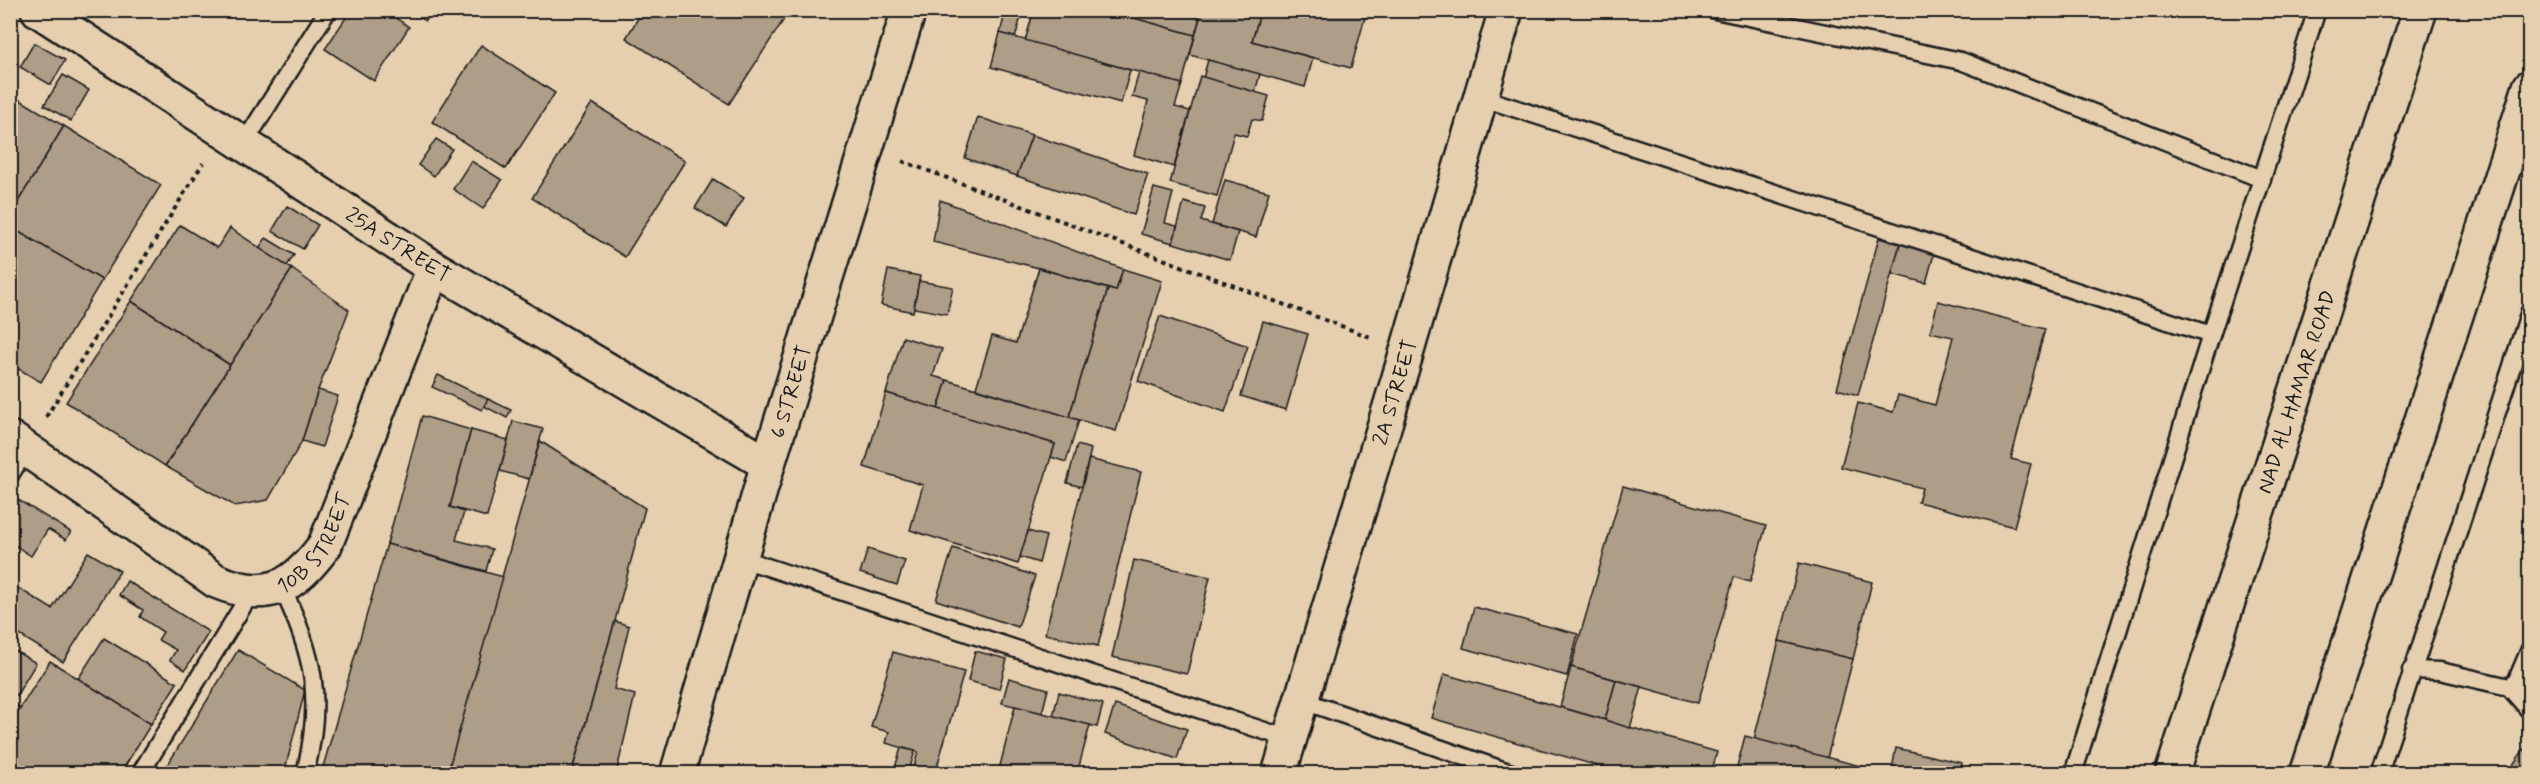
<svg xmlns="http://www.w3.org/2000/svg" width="2540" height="784" viewBox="0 0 2540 784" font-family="Mynerve,sans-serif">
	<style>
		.building { fill: #ae9d87; stroke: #1c1c1c; stroke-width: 1.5 }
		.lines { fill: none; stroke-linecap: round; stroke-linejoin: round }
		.service-casing { stroke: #1c1c1c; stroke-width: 21 }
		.minor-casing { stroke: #1c1c1c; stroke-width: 38 }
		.primary-casing { stroke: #1c1c1c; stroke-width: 38 }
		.path { stroke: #1c1c1c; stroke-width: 4; stroke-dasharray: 4.5 4.5; stroke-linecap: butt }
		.service { stroke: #e6cfaf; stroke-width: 16 }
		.minor { stroke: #e6cfaf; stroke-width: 33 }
		.primary { stroke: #e6cfaf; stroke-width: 33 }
		.labels { text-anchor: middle; stroke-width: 5; stroke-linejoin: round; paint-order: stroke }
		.street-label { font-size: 21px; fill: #1c1c1c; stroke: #e6cfaf }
	</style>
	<rect width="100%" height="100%" fill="#e6cfaf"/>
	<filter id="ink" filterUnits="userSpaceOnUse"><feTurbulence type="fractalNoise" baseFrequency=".0167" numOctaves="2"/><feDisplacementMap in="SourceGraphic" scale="12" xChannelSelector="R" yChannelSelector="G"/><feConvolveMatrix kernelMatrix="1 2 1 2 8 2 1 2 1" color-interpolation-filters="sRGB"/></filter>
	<g filter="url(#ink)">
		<g class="building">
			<path d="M 351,10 L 384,10 L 409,27 L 374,81 L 325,49 Z"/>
			<path d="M 409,10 L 432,10 L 425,21 Z"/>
			<path d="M 643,10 L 790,10 L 729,104 L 626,38 Z"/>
			<path d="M 1006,10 L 1023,10 L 1015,38 L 1000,33 Z"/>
			<path d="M 1034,10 L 1106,10 L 1195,35 L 1182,84 L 1025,41 Z"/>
			<path d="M 1106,10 L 1202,10 L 1195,35 Z"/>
			<path d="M 1202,10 L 1261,10 L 1252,41 L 1313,58 L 1305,87 L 1190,55 Z"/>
			<path d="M 1261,10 L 1367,10 L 1351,68 L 1252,41 Z"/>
			<path d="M 1000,33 L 1130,70 L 1121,103 L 991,67 Z"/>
			<path d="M 34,43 L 65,60 L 51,85 L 20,67 Z"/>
			<path d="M 481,45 L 555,93 L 506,169 L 432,122 Z"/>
			<path d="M 1208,60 L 1260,74 L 1255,92 L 1203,78 Z"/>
			<path d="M 1139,72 L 1182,84 L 1175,107 L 1190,111 L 1174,167 L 1134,155 L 1148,101 L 1132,97 Z"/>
			<path d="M 63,75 L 89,90 L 71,121 L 44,105 Z"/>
			<path d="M 1200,76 L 1269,96 L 1262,121 L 1252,119 L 1247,136 L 1234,133 L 1217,196 L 1170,183 Z"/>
			<path d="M 10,94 L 64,126 L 10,215 Z"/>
			<path d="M 592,103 L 685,161 L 625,257 L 532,198 Z"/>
			<path d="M 978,117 L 1032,135 L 1017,176 L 965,158 Z"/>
			<path d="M 64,126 L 161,185 L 102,280 L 10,227 L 10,215 Z"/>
			<path d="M 1032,135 L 1148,174 L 1134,215 L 1017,176 Z"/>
			<path d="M 436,139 L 452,149 L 434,176 L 418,165 Z"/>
			<path d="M 471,161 L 502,180 L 483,209 L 453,189 Z"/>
			<path d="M 713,179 L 744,198 L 726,227 L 695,208 Z"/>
			<path d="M 1225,180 L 1269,192 L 1256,237 L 1212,224 Z"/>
			<path d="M 1154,188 L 1173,193 L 1165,223 L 1177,226 L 1173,243 L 1141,234 Z"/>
			<path d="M 940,200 L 1123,269 L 1116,291 L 1039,268 L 933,242 Z"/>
			<path d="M 1184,202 L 1205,208 L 1201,221 L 1238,232 L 1230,260 L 1173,243 Z"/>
			<path d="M 287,206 L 318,225 L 303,249 L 272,231 Z"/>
			<path d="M 180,225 L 217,248 L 230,228 L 292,269 L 230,365 L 131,301 Z"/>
			<path d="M 10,227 L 102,280 L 41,382 L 10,364 Z"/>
			<path d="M 266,238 L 294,255 L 287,266 L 259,248 Z"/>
			<path d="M 1879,238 L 1900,244 L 1858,395 L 1837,389 Z"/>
			<path d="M 1900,244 L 1934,254 L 1926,283 L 1892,274 Z"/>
			<path d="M 1039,268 L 1108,289 L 1069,417 L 976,388 L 992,336 L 1016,343 Z"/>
			<path d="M 292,269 L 349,310 L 318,390 L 302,441 L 268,500 L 235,506 L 165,466 Z"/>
			<path d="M 1123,269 L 1162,281 L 1116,431 L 1069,417 L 1108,289 L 1116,291 Z"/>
			<path d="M 888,270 L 920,276 L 913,312 L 881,305 Z"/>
			<path d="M 919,281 L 953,287 L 947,314 L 914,308 Z"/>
			<path d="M 131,301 L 230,365 L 165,466 L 66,402 Z"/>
			<path d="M 1938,301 L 2045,329 L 2011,459 L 2031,464 L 2014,527 L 1918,502 L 1922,488 L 1841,467 L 1858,403 L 1893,412 L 1898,395 L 1935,405 L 1953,337 L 1930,332 Z"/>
			<path d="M 1160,316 L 1248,346 L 1225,412 L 1138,381 Z"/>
			<path d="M 1263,321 L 1308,334 L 1286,410 L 1241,396 Z"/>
			<path d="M 903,337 L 942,349 L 933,376 L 947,380 L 938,409 L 886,393 Z"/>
			<path d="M 438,375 L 488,399 L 482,410 L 432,387 Z"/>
			<path d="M 947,380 L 1079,420 L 1066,462 L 1051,457 L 1055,444 L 938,409 Z"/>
			<path d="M 318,390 L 338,396 L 322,447 L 302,441 Z"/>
			<path d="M 886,393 L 1055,444 L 1018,564 L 910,530 L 923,485 L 864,467 Z"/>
			<path d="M 488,399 L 511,410 L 507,418 L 484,406 Z"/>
			<path d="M 422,416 L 471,430 L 450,507 L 464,512 L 456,540 L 492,549 L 486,571 L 387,544 Z"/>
			<path d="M 513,421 L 543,429 L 529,479 L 500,471 Z"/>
			<path d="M 471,430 L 508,440 L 487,517 L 450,507 Z"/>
			<path d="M 540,441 L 645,508 L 615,621 L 571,774 L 447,774 Z"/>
			<path d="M 1077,445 L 1091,449 L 1082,487 L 1067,483 Z"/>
			<path d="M 1089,459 L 1141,472 L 1098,646 L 1045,634 Z"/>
			<path d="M 1623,486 L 1766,526 L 1750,582 L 1734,577 L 1698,703 L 1571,667 Z"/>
			<path d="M 10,495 L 71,532 L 66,540 L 48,529 L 31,556 L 16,546 L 10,554 Z"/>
			<path d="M 1028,531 L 1046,536 L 1039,563 L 1020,557 Z"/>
			<path d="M 387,544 L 503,577 L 447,774 L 321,774 Z"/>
			<path d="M 953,548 L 1035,576 L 1018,627 L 936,600 Z"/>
			<path d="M 868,549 L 905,561 L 897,585 L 860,573 Z"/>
			<path d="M 88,552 L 120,571 L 63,662 L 10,629 L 10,583 L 52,609 Z"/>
			<path d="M 1134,560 L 1210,577 L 1187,674 L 1112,657 Z"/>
			<path d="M 1799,563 L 1872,582 L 1853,659 L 1779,641 Z"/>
			<path d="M 127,581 L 209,632 L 185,670 L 170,660 L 176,650 L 158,640 L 163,632 L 140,617 L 143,610 L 119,595 Z"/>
			<path d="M 1474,607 L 1578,634 L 1567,676 L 1463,648 Z"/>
			<path d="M 615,621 L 629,626 L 614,689 L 635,695 L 616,774 L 596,774 L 573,768 Z"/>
			<path d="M 104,638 L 177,683 L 151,724 L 78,679 Z"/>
			<path d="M 1779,641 L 1853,659 L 1827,758 L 1754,739 Z"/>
			<path d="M 10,648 L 36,663 L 15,698 L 10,695 Z"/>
			<path d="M 238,650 L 305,690 L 284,774 L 162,774 Z"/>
			<path d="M 975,651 L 1007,659 L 999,689 L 968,681 Z"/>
			<path d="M 893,652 L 964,672 L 935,774 L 912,774 L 918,752 L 886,743 L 889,732 L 871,727 Z"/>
			<path d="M 50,661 L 151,724 L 120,774 L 10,774 L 10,724 Z"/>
			<path d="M 1571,667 L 1616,680 L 1605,720 L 1560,707 Z"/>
			<path d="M 1444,674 L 1717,752 L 1711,774 L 1626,774 L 1431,718 Z"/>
			<path d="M 1009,678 L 1048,689 L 1042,713 L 1002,703 Z"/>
			<path d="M 1616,680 L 1642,687 L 1630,728 L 1605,720 Z"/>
			<path d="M 1059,692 L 1103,704 L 1097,727 L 1053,716 Z"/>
			<path d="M 10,702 L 21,708 L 10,724 Z"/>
			<path d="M 1115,705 L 1187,729 L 1177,759 L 1105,734 Z"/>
			<path d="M 1015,706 L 1090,725 L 1077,774 L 998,774 Z"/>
			<path d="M 1745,736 L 1864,767 L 1863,774 L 1735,774 Z"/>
			<path d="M 2526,747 L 2530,749 L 2530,774 L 2506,774 Z"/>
			<path d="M 901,748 L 915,751 L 908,774 L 893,774 Z"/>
			<path d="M 1896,748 L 1962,763 L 1960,774 L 1891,774 Z"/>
			<path d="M 949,765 L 973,772 L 973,774 L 946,774 Z"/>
			<path d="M 573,768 L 596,774 L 571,774 Z"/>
		</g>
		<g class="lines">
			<g class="service-casing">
				<g id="service">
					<path d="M 1715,10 L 1961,61 L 2262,179"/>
					<path d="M 1480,97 L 2211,335"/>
					<path d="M 243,145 L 328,10"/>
					<path d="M 10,475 L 27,448"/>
					<path d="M 740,558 L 1289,739"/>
					<path d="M 282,587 C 314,658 324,696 305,774"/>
					<path d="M 2411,670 L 2440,671 L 2509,687 L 2516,682 L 2530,649"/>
					<path d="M 2509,687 L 2530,711"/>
					<path d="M 1301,700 L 1514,774"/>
					<path d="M 140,774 L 252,591"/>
					<path d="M 2073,774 L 2211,335 L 2317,10"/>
					<path d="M 2379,774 L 2530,311"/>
				</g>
			</g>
			<g class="minor-casing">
				<g id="minor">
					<path id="s1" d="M 38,10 L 434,268 L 768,464"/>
					<path id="s2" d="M 10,438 L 216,581 C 268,603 294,587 325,545 L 434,268"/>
					<path id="s3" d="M 677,774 L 768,464 L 909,10"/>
					<path id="s4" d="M 1279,774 L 1407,351 L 1506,10"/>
				</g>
			</g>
			<g class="primary-casing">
				<g id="primary">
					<path id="s5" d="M 2172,774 L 2420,10"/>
					<path d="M 2307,774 L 2530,87"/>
				</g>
			</g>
			<g class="path">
				<path d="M 902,161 L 1373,338"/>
				<path d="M 46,417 L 203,163"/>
			</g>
			<use href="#service" class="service"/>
			<use href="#minor" class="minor"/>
			<use href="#primary" class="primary"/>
		</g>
	</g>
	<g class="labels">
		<g class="street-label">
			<text dy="7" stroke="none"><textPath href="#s1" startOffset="430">25A STREET</textPath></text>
			<text dy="7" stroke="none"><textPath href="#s3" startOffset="399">6 STREET</textPath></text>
			<text dy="7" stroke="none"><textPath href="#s5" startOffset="402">NAD AL HAMAR ROAD</textPath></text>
			<text dy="7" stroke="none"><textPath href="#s4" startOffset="399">2A STREET</textPath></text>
			<text dy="7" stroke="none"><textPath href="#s2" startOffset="374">10B STREET</textPath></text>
		</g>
	</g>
	<rect width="2540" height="784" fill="none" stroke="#e6cfaf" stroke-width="36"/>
	<rect x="18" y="18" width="2504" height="748" fill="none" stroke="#1c1c1c" stroke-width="2" filter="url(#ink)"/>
</svg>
